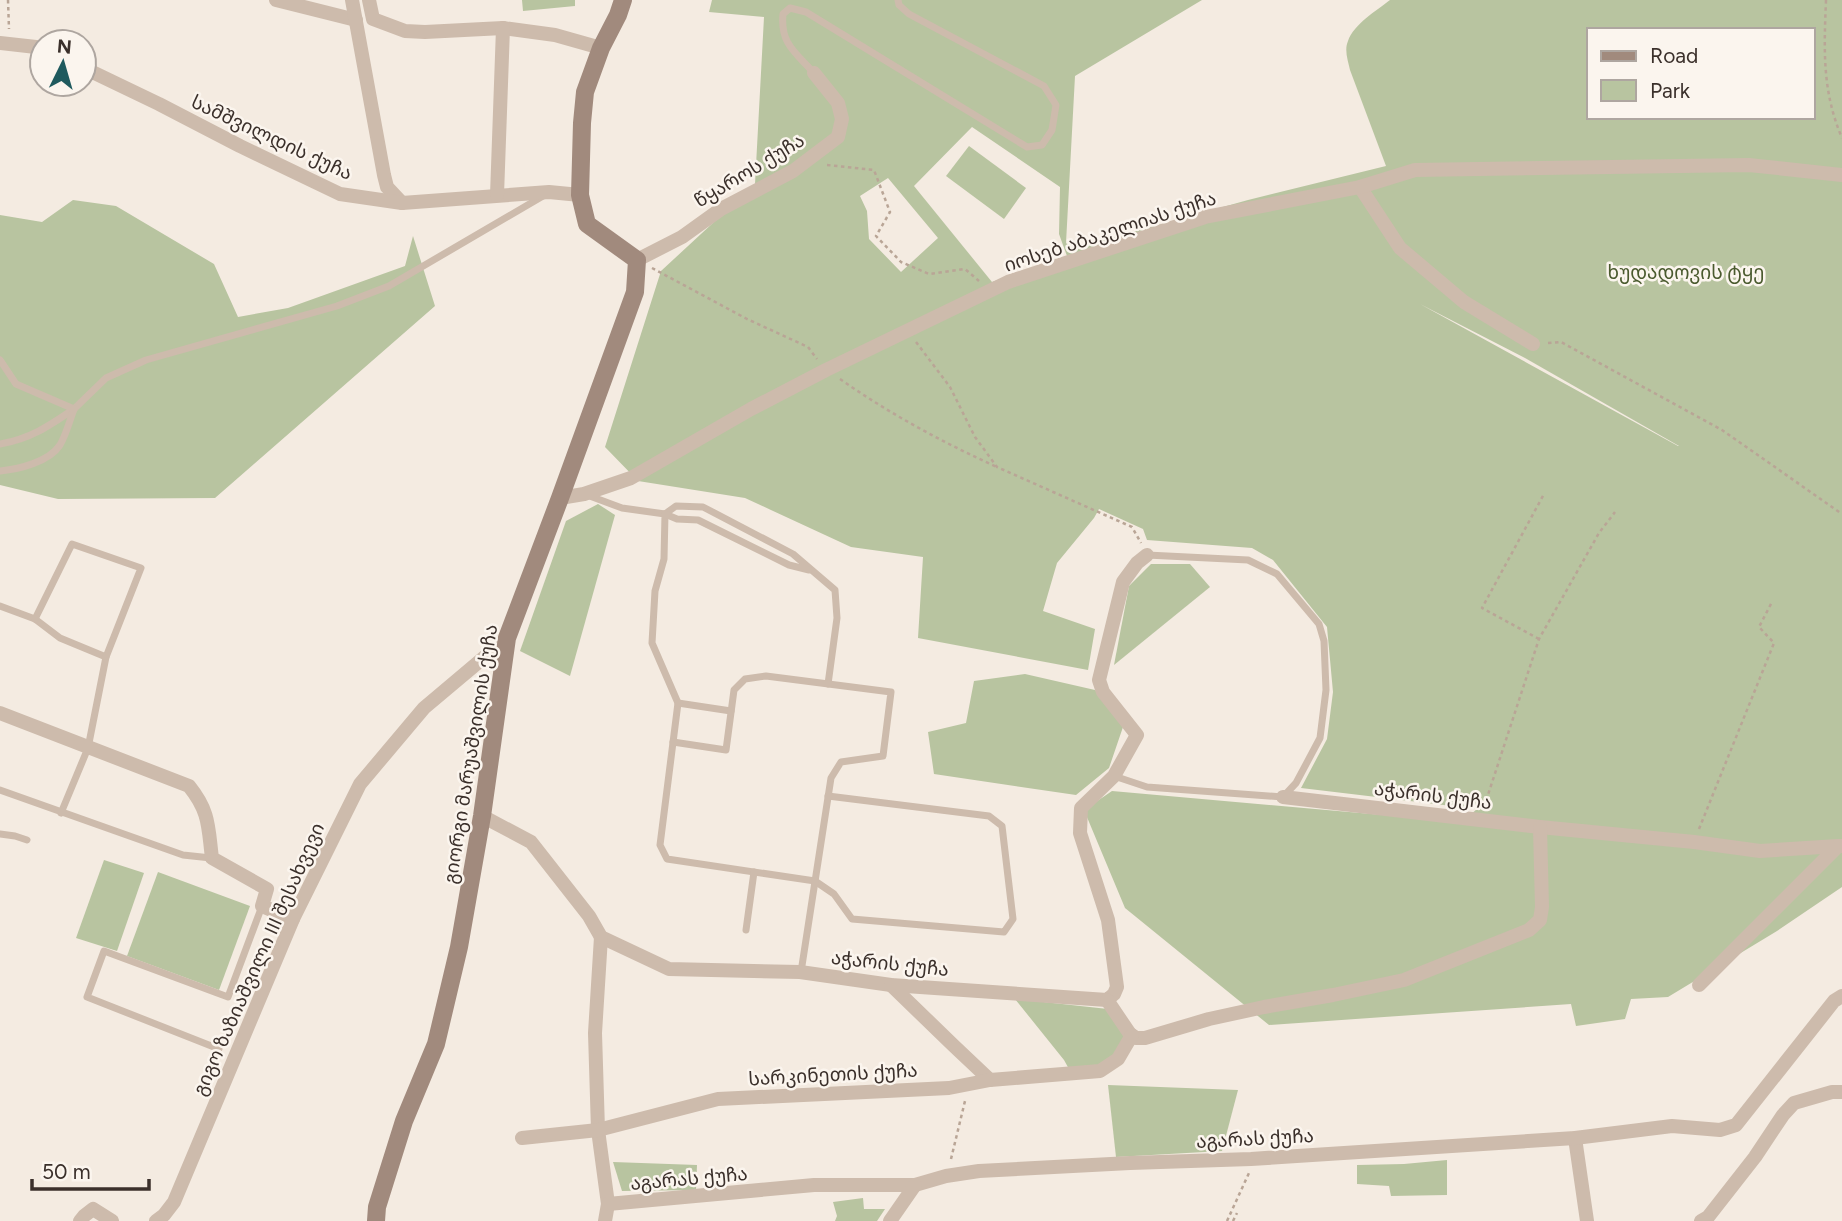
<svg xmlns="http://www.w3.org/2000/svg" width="1842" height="1221" viewBox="0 0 1842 1221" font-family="Figtree,'Noto Sans Georgian',sans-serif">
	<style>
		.green { fill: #b8c4a0; fill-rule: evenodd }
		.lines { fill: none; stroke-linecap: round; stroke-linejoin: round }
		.path { stroke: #b9a596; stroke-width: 2.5; stroke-dasharray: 3.5 3.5; stroke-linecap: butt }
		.lane { stroke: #cdbbac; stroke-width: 7 }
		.street { stroke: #cdbbac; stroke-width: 14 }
		.secondary { stroke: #a18a7d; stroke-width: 18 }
		.labels { text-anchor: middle; stroke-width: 5; stroke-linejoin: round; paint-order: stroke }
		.street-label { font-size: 19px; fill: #3b302b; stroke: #fbf5ee }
		.park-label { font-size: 19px; fill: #4a5a2e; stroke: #fbf5ee }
	</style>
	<rect width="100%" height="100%" fill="#f4ebe1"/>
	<g class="green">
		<path d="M 522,0 L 575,0 L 575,6 L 523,11 Z"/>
		<path d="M 712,0 L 1202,0 L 1075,76 L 1066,243 L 1072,249 L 1248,200 L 1386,166 L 1350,70 C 1348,61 1344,50 1348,41 C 1354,24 1376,11 1390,0 L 1842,0 L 1842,887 L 1777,931 L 1668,997 L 1631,999 L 1625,1019 L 1576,1026 L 1571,1004 L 1269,1025 L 1125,908 L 1084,810 L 1112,791 L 1462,822 L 1477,809 L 1301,788 L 1327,739 L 1333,692 L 1327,627 L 1273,560 L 1252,548 L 1147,540 L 1143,529 L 1099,509 L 1094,518 L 1057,563 L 1043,611 L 1095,629 L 1088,670 L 918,638 L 923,557 L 851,547 L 745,498 L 638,481 L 605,447 L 661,271 L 755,184 L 764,17 L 709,12 ZM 1588,30 L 1812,30 L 1812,117 L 1588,117 ZM 972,127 L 1060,187 L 1059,234 L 1067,256 L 992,282 L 914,186 ZM 888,178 L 938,238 L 901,272 L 869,239 L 867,211 L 860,196 ZM 1420,304 L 1525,358 L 1679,446 L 1678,446 Z"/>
		<path d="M 969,146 L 1026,188 L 1004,219 L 946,176 Z"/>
		<path d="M 73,200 L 116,206 L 214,264 L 238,317 L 288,308 L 405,266 L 413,236 L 435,306 L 215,498 L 58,499 L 0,485 L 0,215 L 42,222 Z"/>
		<path d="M 598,504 L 615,515 L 570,676 L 520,651 L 566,521 Z"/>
		<path d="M 1151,564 L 1190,564 L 1210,587 L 1114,665 L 1129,586 Z"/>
		<path d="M 1025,674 L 1095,690 L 1123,727 L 1109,768 L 1076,795 L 934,774 L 928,732 L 966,723 L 974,681 Z"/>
		<path d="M 104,860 L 144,873 L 117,951 L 76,938 Z"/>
		<path d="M 158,872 L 250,906 L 219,990 L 127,956 Z"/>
		<path d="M 1015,999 L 1108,1009 L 1127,1038 L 1105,1065 L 1069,1069 L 1064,1060 Z"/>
		<path d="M 1108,1085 L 1238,1090 L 1222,1151 L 1116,1157 Z"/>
		<path d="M 1447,1160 L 1447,1195 L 1391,1196 L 1389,1186 L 1357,1184 L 1357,1165 L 1404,1164 Z"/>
		<path d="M 613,1162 L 697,1165 L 696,1190 L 622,1191 Z"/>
		<path d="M 863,1198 L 864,1209 L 885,1209 L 877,1221 L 835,1221 L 837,1216 L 833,1202 Z"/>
	</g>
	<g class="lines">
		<g class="path">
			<path d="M 8,0 L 9,29"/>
			<path d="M 1826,0 C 1824,50 1822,91 1842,138"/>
			<path d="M 827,165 L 874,170 L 890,212 L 876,236 L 901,262 L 929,274 L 965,269 L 979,281"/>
			<path d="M 652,268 L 747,319 L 808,347 L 817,359"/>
			<path d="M 916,342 L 950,387 L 975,437 L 997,467 L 1132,527 L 1141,543"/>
			<path d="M 1548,343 L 1561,342 L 1722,430 L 1842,514"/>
			<path d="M 840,379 C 890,414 942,442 997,467"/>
			<path d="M 1539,639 L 1482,608 L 1544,494"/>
			<path d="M 1484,807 L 1539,639 L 1599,533 L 1615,512"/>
			<path d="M 1699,829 L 1774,643 L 1759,627 L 1772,602"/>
			<path d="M 951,1159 L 965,1101"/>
			<path d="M 1227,1221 L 1249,1173"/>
			<path d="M 1233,1221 L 1237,1213"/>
		</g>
		<g class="lane">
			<path d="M 814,73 C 796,53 780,44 783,14 L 790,8 L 806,12 L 1027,147 L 1042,145 L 1052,130 L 1056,105 L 1044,86 L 909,14 L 899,5 L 898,0"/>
			<path d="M 0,360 L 16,384 L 74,409 L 106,378 L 146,360 L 337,306 L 389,286 L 543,196"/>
			<path d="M 0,444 C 30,439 49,426 74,409"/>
			<path d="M 0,471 C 19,469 49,462 60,445 C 66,435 70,420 74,409"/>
			<path d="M 587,495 L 622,508 L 665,514 L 664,559 L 655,591 L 652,643 L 678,703 L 660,845 L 667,859 L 815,881 L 834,894 L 852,919 L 1004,932 L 1013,919 L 1002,826 L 989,816 L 828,796"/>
			<path d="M 665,514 L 676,506 L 703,507 L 793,554 L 835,590 L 837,618 L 828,684"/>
			<path d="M 665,514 L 677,519 L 698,520 L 789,565 L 809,570"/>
			<path d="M 0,606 L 35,619 L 60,638 L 106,657"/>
			<path d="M 35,619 L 72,544 L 141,568 L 106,657 L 88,748 L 61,813"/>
			<path d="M 678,703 L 731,711"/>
			<path d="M 673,742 L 726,750 L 734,690 L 745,679 L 766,676 L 891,692 L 883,756 L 841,762 L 831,778 L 801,972"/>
			<path d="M 1114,776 L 1147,787 L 1283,797 L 1296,783 L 1320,738 L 1326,690 L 1324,641 L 1319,624 L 1277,574 L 1248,560 L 1147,555"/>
			<path d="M 0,790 L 183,855 L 211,858"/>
			<path d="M 0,834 L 15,836 L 27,840"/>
			<path d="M 746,930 L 754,872"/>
			<path d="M 219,1049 L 87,997 L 104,951 L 228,997 L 262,906"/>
		</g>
		<g class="street">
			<path d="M 276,0 L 356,20"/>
			<path d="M 352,0 L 384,175 L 387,187 L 402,203"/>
			<path d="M 369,0 L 373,19 L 405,31 L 425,32 L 503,28 L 555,35 L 601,48"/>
			<path d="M 0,43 L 36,47 L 42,49"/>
			<path d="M 84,68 L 159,104 L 240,146 L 340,194 L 402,203 L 549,192 L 580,195"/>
			<path d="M 1360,187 L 1400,248 L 1464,302 L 1533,344"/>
			<path d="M 497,195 L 503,28"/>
			<path d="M 637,260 L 682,237 L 721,209 L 793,171 L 838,137 L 842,119 L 838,103 L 814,73"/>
			<path d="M 560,498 L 584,494 L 631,478 L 751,409 L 826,370 L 1008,282 L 1205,217 L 1360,187 L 1415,170 L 1749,165 L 1842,175"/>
			<path d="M 0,713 L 189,786 C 210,812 208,827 212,858 L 267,889 L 262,906 L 293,919"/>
			<path d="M 1283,797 L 1540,827 L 1694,842 L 1760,851 L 1838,846"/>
			<path d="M 482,816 L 531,842 L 589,916 L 601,937 L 669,969 L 800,972 L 891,985 L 1107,1000 L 1114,994 L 1117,987 L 1108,920 L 1080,833 L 1081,808 L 1114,776 L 1137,735 L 1103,692 L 1099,680 L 1123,582 L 1137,563 L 1147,555"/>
			<path d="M 601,937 L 595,1033 L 598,1130 L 608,1204 L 605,1221"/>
			<path d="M 891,985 L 954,1046 L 990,1080"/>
			<path d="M 1699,985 L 1838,846 L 1842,846"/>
			<path d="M 1107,1000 L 1130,1034 L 1136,1038 L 1145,1038 L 1209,1019 L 1264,1007 L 1333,995 L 1404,980 L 1529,930 L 1540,920 L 1542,907 L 1540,827"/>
			<path d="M 522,1138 L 598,1130 L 718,1099 L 949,1088 L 990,1080 L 1100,1071 L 1118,1059 L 1132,1035"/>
			<path d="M 1575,1138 L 1587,1221"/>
			<path d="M 608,1204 L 814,1185 L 915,1185 L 946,1176 L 979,1171 L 1130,1163 L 1251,1159 L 1575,1138 L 1672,1126 L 1720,1130 L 1736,1125 L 1834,1001 L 1842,996"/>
			<path d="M 80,1221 L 84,1216 L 93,1209 L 112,1221"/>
			<path d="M 156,1221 L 164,1215 L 174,1202 L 293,919 L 360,784 L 424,708 L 507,638"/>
			<path d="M 890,1221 L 915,1185"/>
			<path d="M 1701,1221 L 1708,1217 L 1755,1157 L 1783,1115 L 1794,1103 L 1832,1092 L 1842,1092"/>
		</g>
		<path class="secondary" d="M 376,1221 L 377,1207 L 404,1121 L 436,1044 L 459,947 L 482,816 L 507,638 L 560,498 L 635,292 L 637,260 L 587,224 L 580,195 L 582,123 L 585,92 L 601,48 L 618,15 L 623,0"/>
	</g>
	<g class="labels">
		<g class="street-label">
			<text transform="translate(272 137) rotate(25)" y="7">სამშვილდის ქუჩა</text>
			<text transform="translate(749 170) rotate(-31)" y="7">წყაროს ქუჩა</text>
			<text transform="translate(1110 231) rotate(-18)" y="7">იოსებ აბაკელიას ქუჩა</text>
			<text transform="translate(470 754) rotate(-81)" y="7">გიორგი მარუაშვილის ქუჩა</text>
			<text transform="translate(1433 795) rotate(7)" y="7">აჭარის ქუჩა</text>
			<text transform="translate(258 959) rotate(-66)" y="7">გიგო ზაზიაშვილი III შესახვევი</text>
			<text transform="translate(890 963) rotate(6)" y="7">აჭარის ქუჩა</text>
			<text transform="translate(833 1074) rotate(-3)" y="7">სარკინეთის ქუჩა</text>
			<text transform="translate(1255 1138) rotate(-3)" y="7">აგარას ქუჩა</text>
			<text transform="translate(689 1178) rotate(-5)" y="7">აგარას ქუჩა</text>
		</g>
		<g class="park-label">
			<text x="1686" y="279">ხუდადოვის ტყე</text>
		</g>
	</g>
	<rect x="1587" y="28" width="228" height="91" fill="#fbf5ee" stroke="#aea6a0" stroke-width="2"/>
	<rect x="1601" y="51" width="35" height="10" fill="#a18a7d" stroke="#aea6a0" stroke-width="2"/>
	<text x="1650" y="63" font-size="21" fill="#3b302b">Road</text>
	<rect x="1601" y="80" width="35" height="21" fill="#b8c4a0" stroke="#aea6a0" stroke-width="2"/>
	<text x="1650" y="98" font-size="21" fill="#3b302b">Park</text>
	<g transform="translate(63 63) rotate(5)"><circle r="33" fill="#fbf5ee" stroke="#aea6a0" stroke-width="2"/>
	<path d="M0-5L12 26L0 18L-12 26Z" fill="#1f5a5e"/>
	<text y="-10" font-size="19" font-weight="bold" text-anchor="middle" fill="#3b302b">N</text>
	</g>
	<path d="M32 1179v10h117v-10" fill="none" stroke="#3b302b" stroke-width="3.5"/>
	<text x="42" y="1179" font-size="21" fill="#3b302b" stroke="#fbf5ee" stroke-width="5" paint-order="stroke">50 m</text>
</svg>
